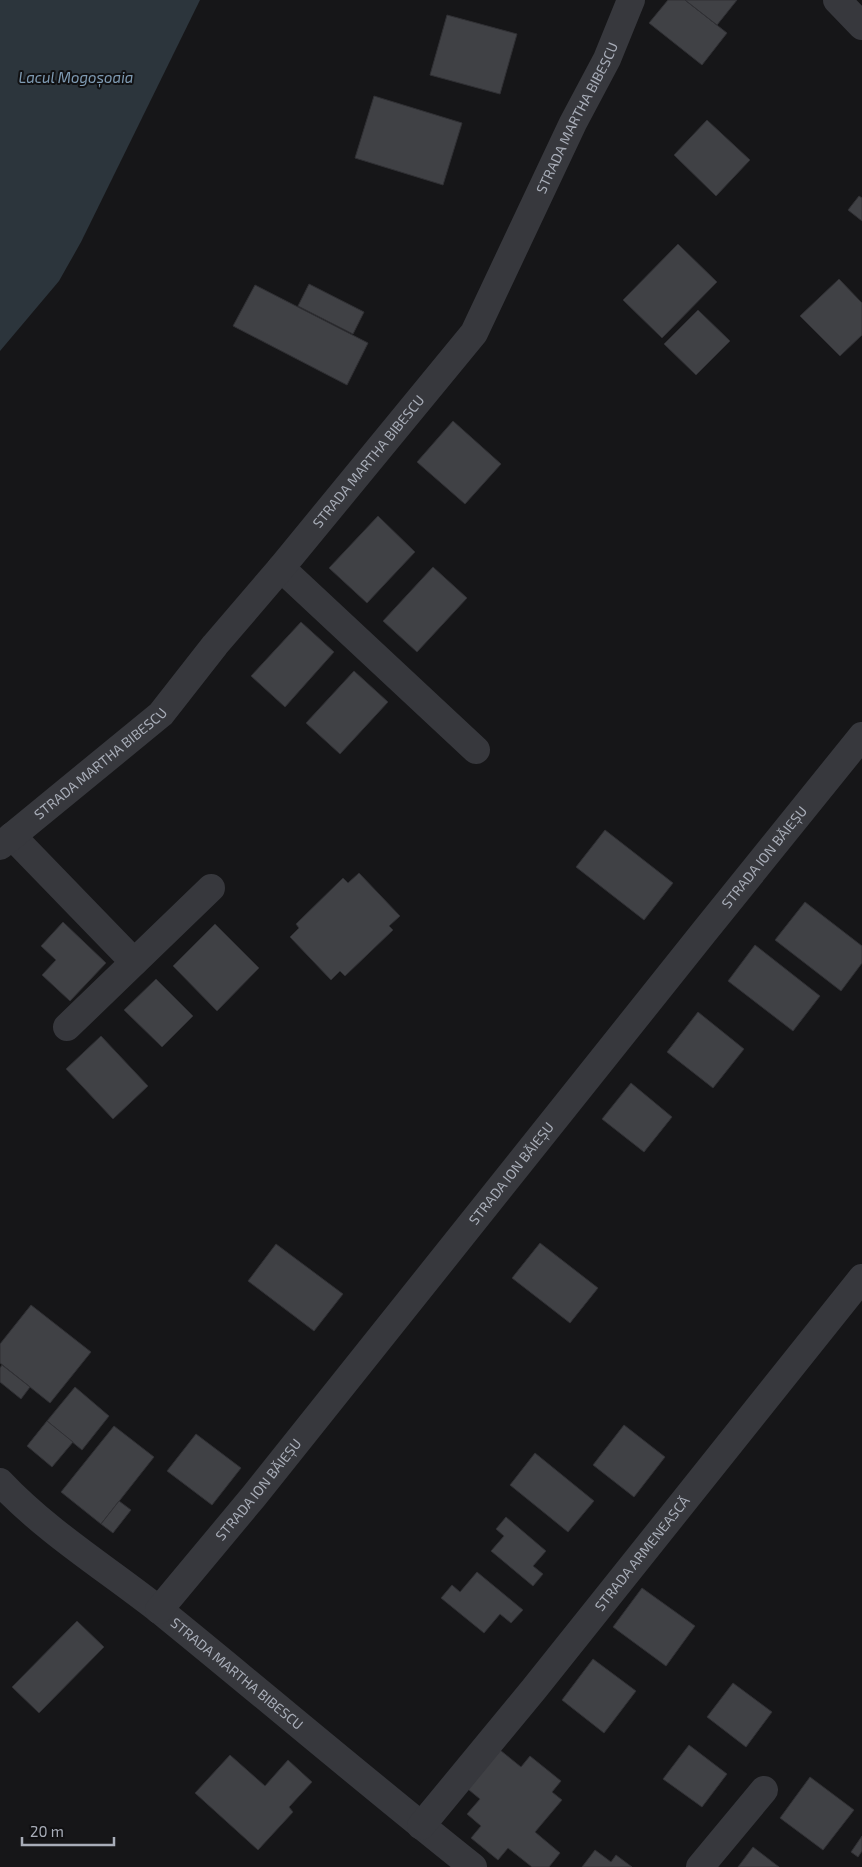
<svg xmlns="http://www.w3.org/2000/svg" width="862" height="1867" viewBox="0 0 862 1867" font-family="'Exo 2',sans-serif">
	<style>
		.water { fill: #2c353c }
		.building { fill: #404145; stroke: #303034 }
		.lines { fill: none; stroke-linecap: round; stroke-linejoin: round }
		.minor { stroke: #37383d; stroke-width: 28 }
		.labels { text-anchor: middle; stroke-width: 4; stroke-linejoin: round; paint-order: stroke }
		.street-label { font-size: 14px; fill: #a8adb8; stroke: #111113 }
		.water-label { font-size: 15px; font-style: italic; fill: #7f9bb3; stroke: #111113 }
	</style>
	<rect width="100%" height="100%" fill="#161618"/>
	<path class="water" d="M 0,0 L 200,0 L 81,242 L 59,281 L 0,351 Z"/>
	<g class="building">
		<path d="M 668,0 L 685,0 L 727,33 L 702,65 L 649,23 Z"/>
		<path d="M 685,0 L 737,0 L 717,25 Z"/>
		<path d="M 447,15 L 517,34 L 500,94 L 430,75 Z"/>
		<path d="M 374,96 L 462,123 L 443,185 L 355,158 Z"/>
		<path d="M 707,120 L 750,160 L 716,196 L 674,155 Z"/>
		<path d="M 859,196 L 862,198 L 862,221 L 848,210 Z"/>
		<path d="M 678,244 L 717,282 L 662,338 L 623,300 Z"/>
		<path d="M 839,279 L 862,303 L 862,335 L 840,356 L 800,316 Z"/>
		<path d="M 309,284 L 364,312 L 353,334 L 298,306 Z"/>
		<path d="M 255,285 L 368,343 L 347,385 L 233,326 Z"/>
		<path d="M 698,310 L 730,341 L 696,375 L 664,344 Z"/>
		<path d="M 453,421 L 501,464 L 465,504 L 417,462 Z"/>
		<path d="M 378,516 L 415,552 L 367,603 L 329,568 Z"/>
		<path d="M 433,567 L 467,598 L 417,652 L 383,621 Z"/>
		<path d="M 301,622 L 334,652 L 285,707 L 251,676 Z"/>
		<path d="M 354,671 L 388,702 L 340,754 L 306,723 Z"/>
		<path d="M 605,830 L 673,883 L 644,920 L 576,867 Z"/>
		<path d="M 359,873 L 400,916 L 389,926 L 393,930 L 345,976 L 340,971 L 331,980 L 290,937 L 299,928 L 296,924 L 343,878 L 348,883 Z"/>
		<path d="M 805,902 L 862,946 L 862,963 L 841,991 L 775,940 Z"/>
		<path d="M 63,922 L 106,963 L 70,1001 L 42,975 L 56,960 L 41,946 Z"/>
		<path d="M 215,924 L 259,968 L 217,1011 L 173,966 Z"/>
		<path d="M 755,945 L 820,996 L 793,1031 L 728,981 Z"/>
		<path d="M 156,979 L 193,1016 L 162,1047 L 124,1010 Z"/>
		<path d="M 698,1012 L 744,1049 L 713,1088 L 667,1052 Z"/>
		<path d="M 101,1036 L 148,1086 L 113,1119 L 66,1069 Z"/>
		<path d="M 631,1083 L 672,1117 L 644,1152 L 602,1119 Z"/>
		<path d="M 540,1243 L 598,1288 L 570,1323 L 512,1278 Z"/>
		<path d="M 276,1244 L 343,1294 L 314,1331 L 248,1281 Z"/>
		<path d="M 31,1305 L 91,1352 L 50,1403 L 0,1363 L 0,1344 Z"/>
		<path d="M 2,1365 L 30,1387 L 21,1399 L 0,1382 L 0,1368 Z"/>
		<path d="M 75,1387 L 109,1416 L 82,1450 L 47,1421 Z"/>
		<path d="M 47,1421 L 73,1442 L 52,1467 L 27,1446 Z"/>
		<path d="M 624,1425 L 665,1457 L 634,1497 L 593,1465 Z"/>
		<path d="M 114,1426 L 154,1457 L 101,1524 L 61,1492 Z"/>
		<path d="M 196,1434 L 241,1468 L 212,1505 L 167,1471 Z"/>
		<path d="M 535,1453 L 594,1501 L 568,1532 L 510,1485 Z"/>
		<path d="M 119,1501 L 131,1510 L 113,1533 L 101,1524 Z"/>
		<path d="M 506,1517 L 546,1551 L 533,1566 L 543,1574 L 533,1586 L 491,1551 L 504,1536 L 496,1529 Z"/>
		<path d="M 477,1572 L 523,1610 L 511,1623 L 500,1614 L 484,1633 L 441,1598 L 452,1585 L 460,1592 Z"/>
		<path d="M 642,1588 L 695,1626 L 666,1666 L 613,1627 Z"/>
		<path d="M 77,1621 L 104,1647 L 39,1713 L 12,1687 Z"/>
		<path d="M 593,1659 L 636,1691 L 604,1733 L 562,1700 Z"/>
		<path d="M 733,1683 L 772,1712 L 746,1747 L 707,1717 Z"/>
		<path d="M 689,1745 L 727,1774 L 702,1807 L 663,1779 Z"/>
		<path d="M 495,1746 L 521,1767 L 530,1756 L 561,1781 L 552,1792 L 562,1800 L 535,1832 L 560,1853 L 549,1867 L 532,1867 L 508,1848 L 498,1860 L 471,1838 L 481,1826 L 467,1814 L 480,1799 L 463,1785 Z"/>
		<path d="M 230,1755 L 265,1786 L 288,1760 L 312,1782 L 289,1807 L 293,1812 L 258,1850 L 195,1793 Z"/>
		<path d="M 810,1777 L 854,1810 L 823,1850 L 780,1818 Z"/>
		<path d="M 862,1836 L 862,1851 L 858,1857 L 851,1852 Z"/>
		<path d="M 753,1847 L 779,1867 L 738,1867 Z"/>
		<path d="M 595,1850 L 611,1862 L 616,1855 L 632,1867 L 582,1867 Z"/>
	</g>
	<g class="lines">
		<g class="minor">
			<path d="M 837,0 L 862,26"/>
			<path d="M 281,568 L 476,750"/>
			<path d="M 12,836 L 134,962"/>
			<path id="s1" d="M 0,846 L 161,714 L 215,645 L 281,568 L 474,333 L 573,123 L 607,59 L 631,0"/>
			<path d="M 67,1027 L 211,888"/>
			<path id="s2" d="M 0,1482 C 49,1534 112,1572 168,1617 C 270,1700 370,1785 473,1867"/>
			<path id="s3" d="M 159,1610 L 254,1496 L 704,932 L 862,736"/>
			<path id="s4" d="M 421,1826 L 534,1689 L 862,1278"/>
			<path d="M 700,1867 L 764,1790"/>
		</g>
	</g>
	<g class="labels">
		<g class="street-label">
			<text dy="5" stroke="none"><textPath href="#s1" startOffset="940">STRADA MARTHA BIBESCU</textPath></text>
			<text dy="5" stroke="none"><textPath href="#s1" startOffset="535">STRADA MARTHA BIBESCU</textPath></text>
			<text dy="5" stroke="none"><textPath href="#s1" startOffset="130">STRADA MARTHA BIBESCU</textPath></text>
			<text dy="5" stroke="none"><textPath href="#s3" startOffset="966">STRADA ION BĂIEȘU</textPath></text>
			<text dy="5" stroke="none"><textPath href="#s3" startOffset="561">STRADA ION BĂIEȘU</textPath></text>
			<text dy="5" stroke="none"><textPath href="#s3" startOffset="156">STRADA ION BĂIEȘU</textPath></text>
			<text dy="5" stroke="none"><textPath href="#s4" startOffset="351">STRADA ARMENEASCĂ</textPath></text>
			<text dy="5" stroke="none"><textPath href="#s2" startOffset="305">STRADA MARTHA BIBESCU</textPath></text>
		</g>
		<g class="water-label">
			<text x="76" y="83">Lacul Mogoșoaia</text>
		</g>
	</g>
	<path d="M22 1837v8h92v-8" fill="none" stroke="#a8adb8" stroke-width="2.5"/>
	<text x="30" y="1837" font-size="15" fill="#a8adb8" stroke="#111113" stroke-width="4" paint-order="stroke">20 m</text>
</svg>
